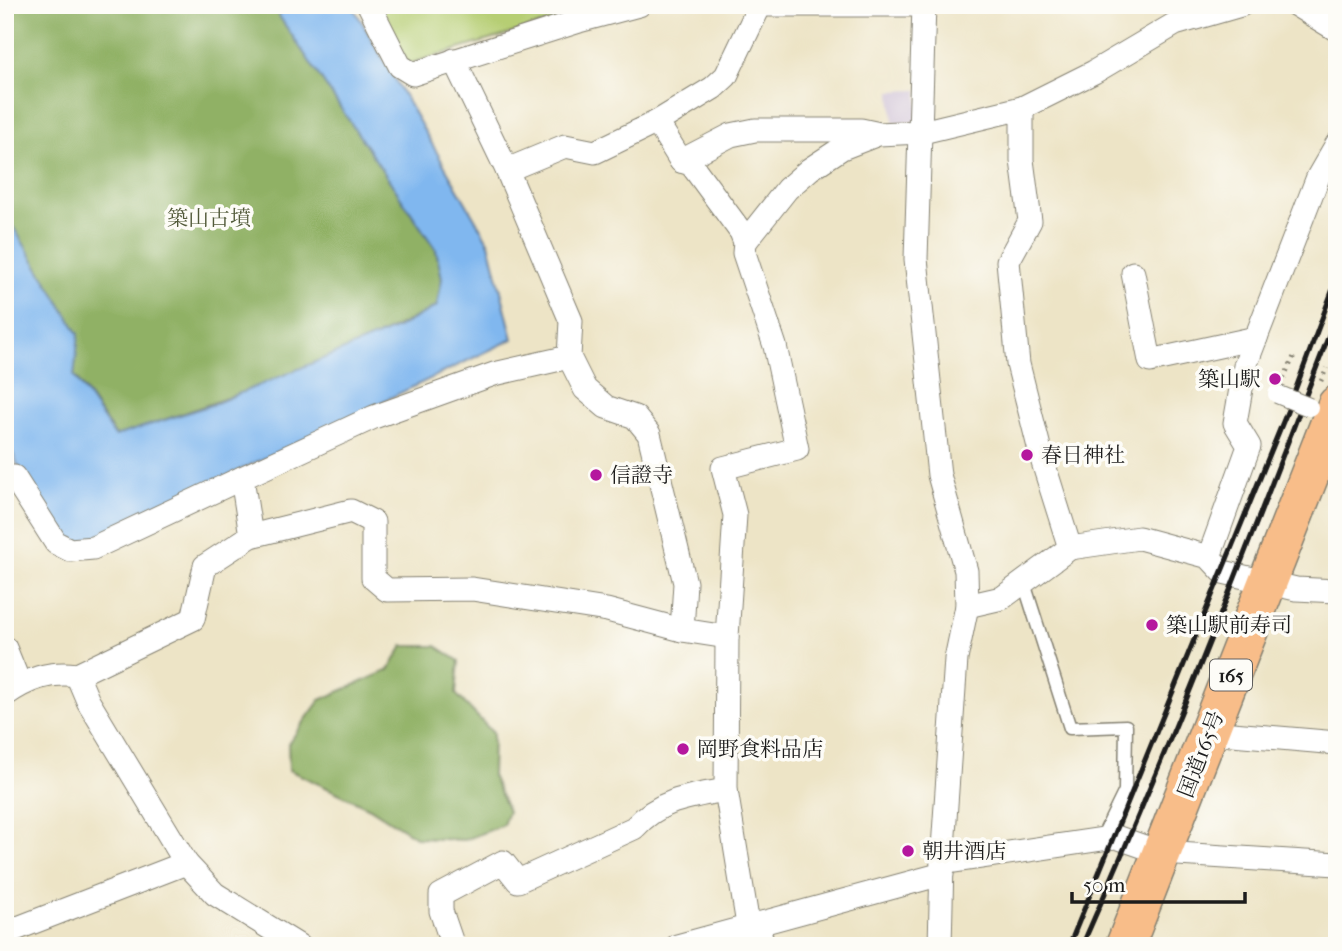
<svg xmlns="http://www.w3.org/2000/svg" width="1342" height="951" viewBox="0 0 1342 951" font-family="'IM FELL French Canon','Noto Serif JP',serif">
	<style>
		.industrial { fill: #ccbed4 }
		.green { fill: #b6ce73; stroke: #697548; stroke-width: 2 }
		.forest { fill: #90b165; stroke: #566640; stroke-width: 2 }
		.water { fill: #80b7ef; stroke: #4e6a86; stroke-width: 2 }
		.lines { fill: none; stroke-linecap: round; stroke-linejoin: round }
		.service-casing { stroke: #848071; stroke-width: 15 }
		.minor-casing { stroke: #848071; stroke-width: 25 }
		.trunk-casing { stroke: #848071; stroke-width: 41 }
		.path { stroke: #848071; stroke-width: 4.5; stroke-dasharray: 2 5; stroke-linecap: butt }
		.service { stroke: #fff; stroke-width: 12 }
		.minor { stroke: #fff; stroke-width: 23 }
		.trunk { stroke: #f8bd89; stroke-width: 38 }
		.rail { stroke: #1c1c1c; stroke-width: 5 }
		.pedestrian-bridge-casing { stroke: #848071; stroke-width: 20; stroke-linecap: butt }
		.pedestrian-bridge { stroke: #fff; stroke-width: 18 }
		.poi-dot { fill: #b5179e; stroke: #fdfcf7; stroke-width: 2.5 }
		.labels { text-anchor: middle; stroke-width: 7; stroke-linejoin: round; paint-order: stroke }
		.shield { fill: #fdfcf7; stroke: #605f5e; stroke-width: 2 }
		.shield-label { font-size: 19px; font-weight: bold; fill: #1c1c1c }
		.park-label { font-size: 21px; fill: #525a3a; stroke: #fdfcf7 }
		.poi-label { font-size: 21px; fill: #1c1c1c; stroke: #fdfcf7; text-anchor: start }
		.street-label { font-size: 21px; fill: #1c1c1c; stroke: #fdfcf7 }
	</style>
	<rect width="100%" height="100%" fill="#fdfcf7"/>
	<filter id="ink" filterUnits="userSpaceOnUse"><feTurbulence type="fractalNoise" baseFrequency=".0143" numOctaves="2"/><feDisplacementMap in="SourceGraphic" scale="14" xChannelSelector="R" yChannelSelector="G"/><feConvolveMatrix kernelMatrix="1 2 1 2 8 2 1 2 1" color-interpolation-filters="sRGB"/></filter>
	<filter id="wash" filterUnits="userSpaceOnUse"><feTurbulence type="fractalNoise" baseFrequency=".00686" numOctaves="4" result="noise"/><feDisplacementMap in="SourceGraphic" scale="28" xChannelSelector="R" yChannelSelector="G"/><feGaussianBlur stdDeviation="1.57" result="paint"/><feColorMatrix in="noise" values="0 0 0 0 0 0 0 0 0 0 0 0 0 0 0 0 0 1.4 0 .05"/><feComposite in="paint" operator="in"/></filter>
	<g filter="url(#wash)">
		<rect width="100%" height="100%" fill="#ede4c6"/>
		<path class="industrial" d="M 918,90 L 919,122 L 893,123 L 891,91 Z"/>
		<path class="green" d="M 374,5 L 608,5 L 408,64 Z"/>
		<g class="forest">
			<path d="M 5,5 L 278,5 L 279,16 L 436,250 L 442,278 L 437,306 C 336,361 225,400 116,436 L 74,375 L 78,333 L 12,225 L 5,141 Z"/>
			<path d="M 403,646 L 436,646 L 459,661 L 456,694 L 493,733 L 492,776 L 508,811 L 503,825 L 465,840 L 417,838 L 370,808 L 289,770 L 288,744 L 320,700 L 389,670 Z"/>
		</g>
		<path class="water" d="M 278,5 L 352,5 L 489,243 L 513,339 L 90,542 C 85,542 78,545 73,544 C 46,538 14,458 5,433 L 5,141 L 12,225 L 79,334 L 74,376 L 115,436 L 214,404 L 397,328 L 437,306 L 442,278 L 436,250 L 279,16 Z"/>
	</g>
	<g filter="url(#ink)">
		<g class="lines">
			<g class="service-casing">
				<path id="service" d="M 1024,583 L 1070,728 L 1126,726 L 1125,791 L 1102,838"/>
			</g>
			<g class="minor-casing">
				<g id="minor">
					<path d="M 369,5 L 400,66 L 413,74 L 579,21 L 639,5"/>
					<path d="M 764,5 L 919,5"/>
					<path d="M 924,5 L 916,259 L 939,475 L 966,571 L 967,606 L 956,659 L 942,863"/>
					<path d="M 1296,5 L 1337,30"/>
					<path d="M 454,60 L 507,170 L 571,321 L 569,357 L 585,389 L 606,407 L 635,417 L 649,434 L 685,583 L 682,630"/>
					<path d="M 1022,108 L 1022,160 L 1030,221 L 1008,261 L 1018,364 L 1042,459 L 1070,548"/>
					<path d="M 681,161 L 731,135 L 755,130 L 861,130 L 875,133"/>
					<path d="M 507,170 L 565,146 L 595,152 L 657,122"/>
					<path d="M 745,242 L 787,189 L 810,169 L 842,148 L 878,134 L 922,132 L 1022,108 L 1094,72 L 1175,24 L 1241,5"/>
					<path d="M 1133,273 L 1150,361 L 1256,338"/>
					<path d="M 5,477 L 14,477 L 56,543 L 70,550 L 93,548 L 242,478"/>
					<path d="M 251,536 L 242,478 L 374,417 L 494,374 L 569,357"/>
					<path d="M 1209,557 L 1249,446 L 1235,423 L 1245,366 L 1318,177 L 1337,144"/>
					<path d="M 967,606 L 1002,598 L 1070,548 L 1139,538 L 1209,557 L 1223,572 L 1296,589 L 1337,591"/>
					<path d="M 5,648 L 20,685"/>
					<path d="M 77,675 L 88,701 L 186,863 L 215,894 L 299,946"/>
					<path d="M 5,695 C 28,679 49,671 77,675 L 193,619 L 205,566 L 251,536 L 351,511 L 373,522 L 373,578 L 387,590 L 472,589 L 607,610 L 682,630 L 727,637"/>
					<path d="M 1209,732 L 1337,743"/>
					<path d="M 756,923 L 764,946"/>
					<path d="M 748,925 L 726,790 L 727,637 L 735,515 L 723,468 L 797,449 L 775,346 L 744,253 L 745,242 L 741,232 L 691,164 L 681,161 L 657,122 L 713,88 L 726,76 L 760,5"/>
					<path d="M 5,933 L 186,863"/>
					<path d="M 453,946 L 441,911 L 441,895 L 503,862 L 518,881 L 634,828 C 659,800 690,796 726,790"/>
					<path d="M 677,946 L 942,874"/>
					<path d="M 940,946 L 942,863 L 1116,837 L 1162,853 L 1337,864"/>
				</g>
			</g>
			<g class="trunk-casing">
				<path id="trunk" d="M 1125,946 L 1337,405"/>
			</g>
			<g class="path">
				<path d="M 515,12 L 520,5"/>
				<path d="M 1284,378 L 1294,356"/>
				<path d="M 1321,381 L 1327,368"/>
			</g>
			<use href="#service" class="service"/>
			<use href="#minor" class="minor"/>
			<use href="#trunk" class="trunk"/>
			<g class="rail">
				<path d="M 1069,946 L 1287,412 L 1337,278"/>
				<path d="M 1082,946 C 1174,738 1256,526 1337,314"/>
			</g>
			<g class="pedestrian-bridge-casing">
				<path id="pedestrian-bridge" d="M 1277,394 L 1309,407"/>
			</g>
			<use href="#pedestrian-bridge" class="pedestrian-bridge"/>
		</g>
	</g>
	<g class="poi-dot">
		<circle cx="1275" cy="379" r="7"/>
		<circle cx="1027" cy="455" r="7"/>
		<circle cx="596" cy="475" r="7"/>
		<circle cx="1152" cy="625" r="7"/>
		<circle cx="683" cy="749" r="7"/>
		<circle cx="908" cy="851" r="7"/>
	</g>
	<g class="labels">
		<rect class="shield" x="1210" y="659.5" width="42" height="31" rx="5"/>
		<g class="shield-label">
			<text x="1231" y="682">165</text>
		</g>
		<g class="park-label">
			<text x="209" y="225">築山古墳</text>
		</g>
		<g class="poi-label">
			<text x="1261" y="386" text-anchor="end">築山駅</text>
			<text x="1041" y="462">春日神社</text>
			<text x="610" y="482">信證寺</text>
			<text x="1166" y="632">築山駅前寿司</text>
			<text x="697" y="756">岡野食料品店</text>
			<text x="922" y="858">朝井酒店</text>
		</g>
		<g class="street-label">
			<text transform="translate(1201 754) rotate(-69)" y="7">国道165号</text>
		</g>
	</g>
	<rect width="1342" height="951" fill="none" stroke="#fdfcf7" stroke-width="28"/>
	<path d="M1072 892v10h173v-10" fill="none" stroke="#1c1c1c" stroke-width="3.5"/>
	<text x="1083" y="892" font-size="21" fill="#1c1c1c" stroke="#fdfcf7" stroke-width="5" paint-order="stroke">50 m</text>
</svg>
